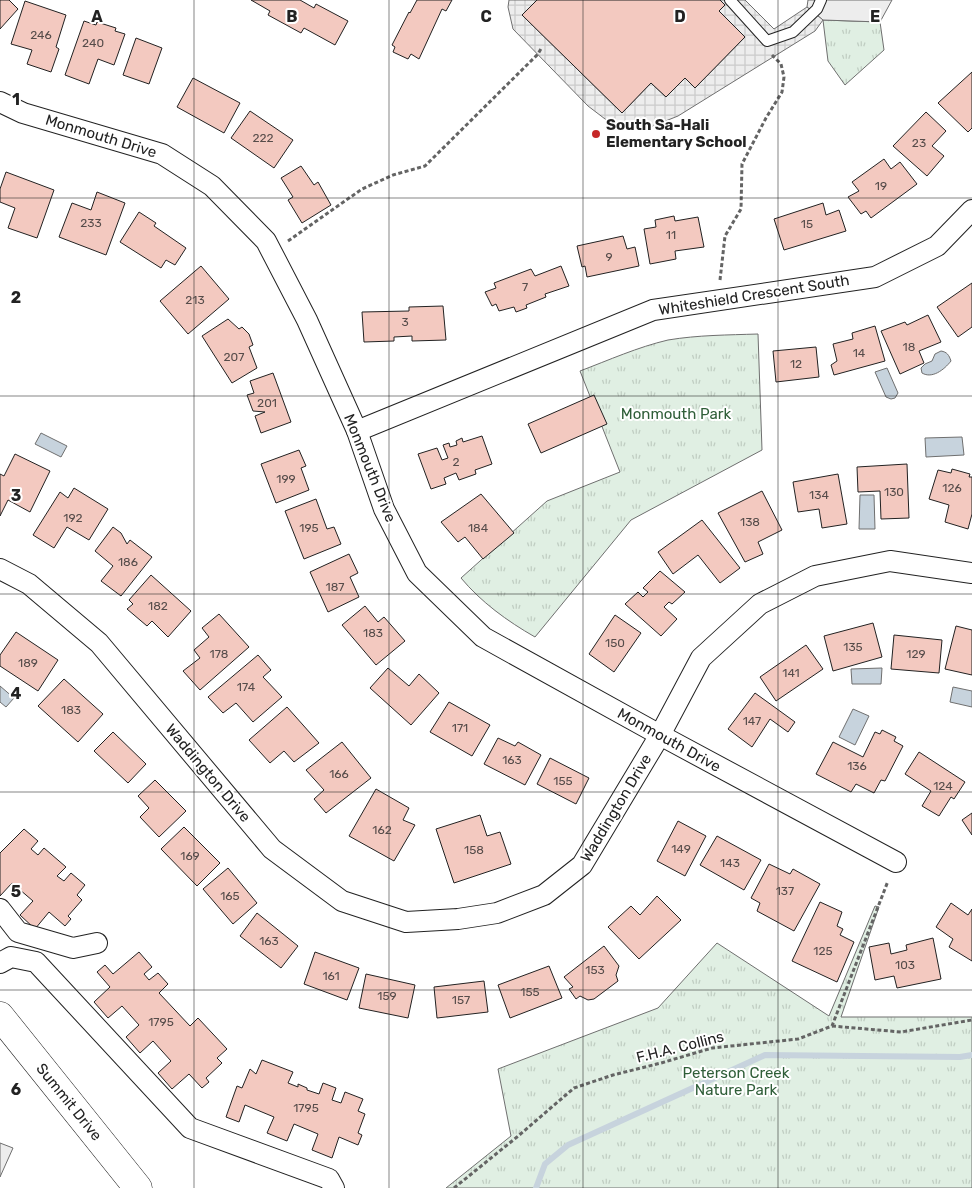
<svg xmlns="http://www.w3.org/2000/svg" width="972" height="1188" viewBox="0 0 972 1188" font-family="Rubik,sans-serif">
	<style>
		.park { fill: url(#park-tufts); stroke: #6f6f6f }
		.parking { fill: #ededed; stroke: #6f6f6f }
		.plaza { fill: url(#plaza-grid); stroke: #6f6f6f }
		.water { fill: #c7d3dd; stroke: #6f6f6f }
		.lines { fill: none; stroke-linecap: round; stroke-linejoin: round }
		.stream { stroke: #c7d3dd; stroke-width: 6 }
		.building { fill: #f3c9c0; stroke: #222 }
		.service-casing { stroke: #222; stroke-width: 12 }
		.minor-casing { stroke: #222; stroke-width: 22 }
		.secondary-casing { stroke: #222; stroke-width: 29 }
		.path { stroke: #646464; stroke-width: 3; stroke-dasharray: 4 2.5; stroke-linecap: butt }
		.service { stroke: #fff; stroke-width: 10 }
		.minor { stroke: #fff; stroke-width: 20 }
		.secondary { stroke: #fff; stroke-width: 28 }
		.grid { fill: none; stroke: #222; stroke-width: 1; stroke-opacity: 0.55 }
		.poi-dot { fill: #c62828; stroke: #fff; stroke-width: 2 }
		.labels { text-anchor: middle; stroke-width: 4; stroke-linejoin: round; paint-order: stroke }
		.number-label { font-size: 12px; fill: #564c4a }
		.poi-label { font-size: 15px; font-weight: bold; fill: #222; stroke: #fff; text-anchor: start }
		.street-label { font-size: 15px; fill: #222; stroke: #fff }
		.park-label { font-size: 15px; fill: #2f5e38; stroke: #fff }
		.grid-label { font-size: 16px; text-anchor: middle; font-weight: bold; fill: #222; stroke: #fff; stroke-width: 4; stroke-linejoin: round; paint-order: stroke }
	</style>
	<defs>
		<pattern id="park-tufts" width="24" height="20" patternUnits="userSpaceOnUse" patternTransform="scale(1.25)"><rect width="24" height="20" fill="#e0efe3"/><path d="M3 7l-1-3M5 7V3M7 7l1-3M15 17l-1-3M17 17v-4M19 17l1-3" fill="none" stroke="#c0cdc2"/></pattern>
		<pattern id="plaza-grid" width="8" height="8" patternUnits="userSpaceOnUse" patternTransform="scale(1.25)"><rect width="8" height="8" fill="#ededed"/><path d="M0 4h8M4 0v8" fill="none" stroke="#cbcbcb"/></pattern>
	</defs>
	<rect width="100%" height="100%" fill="#fff"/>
	<g class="park">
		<path d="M 823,20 L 880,22 L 884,50 L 845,85 L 828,61 Z"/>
		<path d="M 758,334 L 762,450 L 631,520 L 535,637 C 507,621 481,602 461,578 L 547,501 L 620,472 L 580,371 C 609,360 638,347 668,340 C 698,335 728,335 758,334 Z"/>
		<path d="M 875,906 L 879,907 L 841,1017 L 972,1017 L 972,1188 L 446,1188 L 511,1136 L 498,1069 L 658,1008 L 717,943 L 829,1016 Z"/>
	</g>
	<g class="parking">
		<path d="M 808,0 L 892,0 L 880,22 L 823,20 L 807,7 Z"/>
		<path d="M 0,1143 L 13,1148 L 0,1177 Z"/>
	</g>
	<path class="plaza" d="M 509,0 L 537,0 L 522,15 L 622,113 L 651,83 L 666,97 L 685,78 L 695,88 L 745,37 L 719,11 L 725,5 L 720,0 L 745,0 L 774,29 L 807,7 L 823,20 L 815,31 L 678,116 L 648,128 L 609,122 L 588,106 L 513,29 L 508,7 Z"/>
	<g class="water">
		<path d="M 941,351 C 947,352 949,355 951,361 C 944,370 932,379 922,373 L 921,368 L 925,364 L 932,361 L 935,354 Z"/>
		<path d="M 887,368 L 898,393 L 895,398 L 891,399 L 886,397 L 875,372 Z"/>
		<path d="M 41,433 L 67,446 L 61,457 L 35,444 Z"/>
		<path d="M 962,437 L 964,455 L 926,457 L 925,438 Z"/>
		<path d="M 860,495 L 874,495 L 875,529 L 859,529 Z"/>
		<path d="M 882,668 L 881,684 L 852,684 L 851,669 Z"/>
		<path d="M 0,686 L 14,698 L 6,707 L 0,702 Z"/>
		<path d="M 953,687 L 972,691 L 972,707 L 950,702 Z"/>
		<path d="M 853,709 L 869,716 L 855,745 L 839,737 Z"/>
	</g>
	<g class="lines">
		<path class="stream" d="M 536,1188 L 545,1164 L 568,1145 L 765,1055 L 960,1057 L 972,1055"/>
	</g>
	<g class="building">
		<path d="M 0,0 L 9,0 L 18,9 L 0,29 Z"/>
		<path d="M 251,0 L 300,0 L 314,8 L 316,4 L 348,21 L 335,45 L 304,28 L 301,33 L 268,15 L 270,11 Z"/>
		<path d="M 417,0 L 452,0 L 446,11 L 442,9 L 419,59 L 411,54 L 408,59 L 393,52 L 395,47 L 392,45 L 409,12 L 410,13 Z"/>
		<path d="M 537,0 L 720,0 L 725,5 L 719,11 L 745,37 L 695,88 L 685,78 L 666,97 L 651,83 L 622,113 L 522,15 Z"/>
		<path d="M 25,1 L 66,15 L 56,47 L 59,49 L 51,72 L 27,64 L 32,50 L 11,44 Z"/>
		<path d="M 84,21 L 96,25 L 97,22 L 116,28 L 115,31 L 125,34 L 114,65 L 98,59 L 89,84 L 65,75 Z"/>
		<path d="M 136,38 L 162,48 L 149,84 L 123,75 Z"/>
		<path d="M 972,72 L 972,128 L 968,132 L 938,103 Z"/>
		<path d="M 193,78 L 240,103 L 224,133 L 177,107 Z"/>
		<path d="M 250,111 L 293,140 L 274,168 L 231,138 Z"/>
		<path d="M 926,112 L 946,131 L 932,146 L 944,156 L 927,176 L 893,146 Z"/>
		<path d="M 884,159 L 891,169 L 900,162 L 917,184 L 871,218 L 866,211 L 861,214 L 848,197 L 859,191 L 852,182 Z"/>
		<path d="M 301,166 L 314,185 L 318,182 L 331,205 L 302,223 L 288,200 L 293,197 L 281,178 Z"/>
		<path d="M 6,172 L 54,190 L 37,238 L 8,228 L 15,208 L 0,202 L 0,189 Z"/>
		<path d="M 97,192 L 125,203 L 106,255 L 59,237 L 72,203 L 91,210 Z"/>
		<path d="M 823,203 L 826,215 L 839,210 L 846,231 L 784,250 L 774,219 Z"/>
		<path d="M 139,212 L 156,223 L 154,226 L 186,248 L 175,265 L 166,260 L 161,268 L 120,242 Z"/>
		<path d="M 674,216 L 675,221 L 698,217 L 704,247 L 675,251 L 676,259 L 650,264 L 644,229 L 656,227 L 655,220 Z"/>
		<path d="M 623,236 L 627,249 L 635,247 L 639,266 L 587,277 L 585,266 L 582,267 L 577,246 Z"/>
		<path d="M 201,266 L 229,299 L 188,334 L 160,301 Z"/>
		<path d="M 561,266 L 569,286 L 545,294 L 546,297 L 526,305 L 527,308 L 516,312 L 514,307 L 499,311 L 496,304 L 492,306 L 485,292 L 496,288 L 494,283 L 531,269 L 535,276 Z"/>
		<path d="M 972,283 L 972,327 L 958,337 L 937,307 Z"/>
		<path d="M 443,306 L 446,340 L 412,341 L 412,336 L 394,337 L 394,341 L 364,342 L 362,312 L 409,311 L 409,307 Z"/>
		<path d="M 928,315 L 941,342 L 919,351 L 924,363 L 900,374 L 881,331 L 905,322 L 907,325 Z"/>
		<path d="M 228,319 L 239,329 L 242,327 L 249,334 L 253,345 L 249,347 L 257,368 L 232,383 L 202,336 Z"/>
		<path d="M 875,326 L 885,361 L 834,375 L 831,365 L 837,361 L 833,344 L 853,339 L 852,333 Z"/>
		<path d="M 816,347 L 819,377 L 776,382 L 773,351 Z"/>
		<path d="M 273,373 L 291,422 L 261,433 L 255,416 L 265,412 L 253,411 L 247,395 L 254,393 L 250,381 Z"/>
		<path d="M 594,395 L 607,424 L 541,453 L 528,424 Z"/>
		<path d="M 482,436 L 492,464 L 475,470 L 476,474 L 459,480 L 456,473 L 444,478 L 446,484 L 431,489 L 418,454 L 437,448 L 442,460 L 448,458 L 443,445 L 449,443 L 450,447 L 457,445 L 456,441 L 462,438 L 463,442 Z"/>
		<path d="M 299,450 L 306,466 L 301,468 L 309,490 L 276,503 L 261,464 Z"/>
		<path d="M 15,454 L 50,471 L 30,512 L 8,500 L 0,516 L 0,474 L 4,476 Z"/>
		<path d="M 907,464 L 909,518 L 881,519 L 880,491 L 858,492 L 857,467 Z"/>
		<path d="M 952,469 L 970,474 L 969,477 L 972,477 L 972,514 L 968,529 L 945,522 L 949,505 L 929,499 L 938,470 L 951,473 Z"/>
		<path d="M 838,474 L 847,524 L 822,528 L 819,509 L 798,512 L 793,482 Z"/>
		<path d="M 74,488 L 108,509 L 89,540 L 67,527 L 54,548 L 33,535 L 60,492 L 68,498 Z"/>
		<path d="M 762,491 L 782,530 L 758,542 L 763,554 L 745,562 L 718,513 Z"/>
		<path d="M 481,494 L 514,533 L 483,559 L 465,537 L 458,542 L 441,522 Z"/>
		<path d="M 316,499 L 327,529 L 334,527 L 341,544 L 304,559 L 285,511 Z"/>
		<path d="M 702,520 L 740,568 L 720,583 L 698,555 L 673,574 L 658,552 Z"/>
		<path d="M 113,527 L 121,533 L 127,544 L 130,540 L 152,557 L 121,596 L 101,581 L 113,566 L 95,551 Z"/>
		<path d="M 349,554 L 358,573 L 350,577 L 359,597 L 328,612 L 310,572 Z"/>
		<path d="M 660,571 L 685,592 L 672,604 L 669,602 L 664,607 L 677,619 L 661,636 L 625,604 L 638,592 L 643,597 L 648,592 L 643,588 Z"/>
		<path d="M 151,575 L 191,611 L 168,637 L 152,621 L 147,626 L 127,609 L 133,604 L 129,600 Z"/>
		<path d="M 365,606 L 378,622 L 384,617 L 405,641 L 376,665 L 342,625 Z"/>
		<path d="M 219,614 L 249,647 L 200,690 L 183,671 L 200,658 L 194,650 L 209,637 L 202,628 Z"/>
		<path d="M 615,615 L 641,633 L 614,672 L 589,654 Z"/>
		<path d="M 873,623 L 882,657 L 833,671 L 824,636 Z"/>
		<path d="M 956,626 L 972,630 L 972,675 L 945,669 Z"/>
		<path d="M 16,632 L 58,660 L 38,691 L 0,666 L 0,655 Z"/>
		<path d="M 894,635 L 942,640 L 939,673 L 891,669 Z"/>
		<path d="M 806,645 L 823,669 L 776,701 L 760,677 Z"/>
		<path d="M 258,655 L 271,670 L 263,677 L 282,697 L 253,722 L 236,703 L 223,713 L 208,697 Z"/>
		<path d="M 388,668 L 409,686 L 419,674 L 439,693 L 411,725 L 370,688 Z"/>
		<path d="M 64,679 L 103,714 L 78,742 L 38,706 Z"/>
		<path d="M 755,693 L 795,722 L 788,732 L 770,719 L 752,747 L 728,729 Z"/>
		<path d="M 449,702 L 490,725 L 472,756 L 430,732 Z"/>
		<path d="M 287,707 L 319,743 L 294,762 L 284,751 L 270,763 L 249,740 Z"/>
		<path d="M 882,730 L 896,737 L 894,741 L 903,746 L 885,781 L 881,780 L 874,793 L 856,784 L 851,792 L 816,774 L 833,742 L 863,757 L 875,732 L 880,734 Z"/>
		<path d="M 113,732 L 146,764 L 128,783 L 94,751 Z"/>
		<path d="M 498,738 L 515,746 L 518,742 L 541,755 L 525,785 L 484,764 Z"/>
		<path d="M 342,742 L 371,778 L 326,813 L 314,799 L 324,790 L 306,770 Z"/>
		<path d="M 919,752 L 965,782 L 954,799 L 951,797 L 939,816 L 922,806 L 931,791 L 905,774 Z"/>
		<path d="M 550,758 L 589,778 L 576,804 L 537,784 Z"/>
		<path d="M 155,780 L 186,811 L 159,837 L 140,817 L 149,808 L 138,796 Z"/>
		<path d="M 376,789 L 409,808 L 403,820 L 415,825 L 394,861 L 349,836 Z"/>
		<path d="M 972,813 L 972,835 L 962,820 Z"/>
		<path d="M 480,815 L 487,836 L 500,832 L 511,864 L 454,883 L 436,829 Z"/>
		<path d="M 678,821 L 706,836 L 685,876 L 657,861 Z"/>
		<path d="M 184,827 L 220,863 L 197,886 L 161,849 Z"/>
		<path d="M 24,829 L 38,841 L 31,849 L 38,855 L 44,848 L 66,867 L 57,876 L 64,881 L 71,873 L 85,885 L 77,895 L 82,900 L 68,916 L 71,919 L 65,926 L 49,912 L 35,929 L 20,915 L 33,901 L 12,883 L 0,896 L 0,853 Z"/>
		<path d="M 717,836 L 761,860 L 744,890 L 700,865 Z"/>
		<path d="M 769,864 L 790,874 L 793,869 L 820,884 L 794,931 L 757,911 L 760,903 L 751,898 Z"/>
		<path d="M 228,868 L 257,903 L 233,924 L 203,889 Z"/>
		<path d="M 657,896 L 681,920 L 639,959 L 608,927 L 631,906 L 640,915 Z"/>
		<path d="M 820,902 L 842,912 L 837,926 L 843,929 L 840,935 L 854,942 L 837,982 L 792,961 Z"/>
		<path d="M 951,903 L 968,915 L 972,909 L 972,961 L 949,947 L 953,939 L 936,927 Z"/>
		<path d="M 257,913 L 298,946 L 281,968 L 240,936 Z"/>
		<path d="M 933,938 L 941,979 L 897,988 L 894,976 L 875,980 L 869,947 L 889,943 L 891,954 L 907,950 L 906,945 Z"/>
		<path d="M 604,946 L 619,966 L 616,975 L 618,981 L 594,999 L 588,1000 L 580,996 L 576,999 L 569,989 L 573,987 L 564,977 Z"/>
		<path d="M 139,952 L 152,967 L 144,974 L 149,980 L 158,973 L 168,984 L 159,993 L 190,1026 L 198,1018 L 227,1049 L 217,1058 L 222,1063 L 206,1078 L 209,1082 L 202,1088 L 189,1074 L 172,1089 L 158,1073 L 171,1061 L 153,1041 L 140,1053 L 126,1037 L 139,1025 L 122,1006 L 108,1018 L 94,1002 L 110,987 L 97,972 L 105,965 L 113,974 Z"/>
		<path d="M 315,952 L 359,968 L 347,1000 L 304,984 Z"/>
		<path d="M 549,966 L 562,998 L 510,1018 L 498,985 Z"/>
		<path d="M 366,974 L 415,985 L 408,1018 L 359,1008 Z"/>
		<path d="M 484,981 L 488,1012 L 437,1018 L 434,987 Z"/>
		<path d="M 262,1060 L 293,1072 L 288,1083 L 298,1087 L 298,1084 L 307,1088 L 307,1090 L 319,1094 L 323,1083 L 336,1088 L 332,1100 L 341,1103 L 345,1092 L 363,1099 L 358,1111 L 365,1114 L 358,1133 L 362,1135 L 358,1145 L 339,1137 L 332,1158 L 312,1150 L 318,1134 L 294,1124 L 287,1141 L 267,1133 L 274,1117 L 245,1105 L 239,1122 L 226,1117 L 237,1086 L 242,1088 L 250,1069 L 256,1074 Z"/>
	</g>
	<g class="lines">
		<g class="service-casing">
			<path id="service" d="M 730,0 L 767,41 L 793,32 L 817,9 L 821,0"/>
		</g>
		<g class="minor-casing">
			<g id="minor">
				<path d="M 0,102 L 23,113 L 162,154 L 212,186 L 266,241 L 307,320 L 357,431 L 384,509 L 417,573 L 483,637 L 660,735 L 896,862"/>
				<path d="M 357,431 L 653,310 L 875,277 L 937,246 L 972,210"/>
				<path d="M 0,569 L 29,584 L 99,643 L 272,849 L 342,901 L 406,922 L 458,919 L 497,913 L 544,895 L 582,865 L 660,735 L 701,658 L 760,604 L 815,576 L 890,561 L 972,573"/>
				<path d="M 0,909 L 18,932 L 73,948 L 97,943"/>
				<path d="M 0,963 L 11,957 L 36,962 L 190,1128 L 329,1179 L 334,1188"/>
			</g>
		</g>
		<g class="secondary-casing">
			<path id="secondary" d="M 0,1016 L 138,1188"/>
		</g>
		<g class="path">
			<path d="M 288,241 L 362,189 L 393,175 L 425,166 L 538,54 L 542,47"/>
			<path d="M 720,280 L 725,236 L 741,209 L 742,164 L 766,118 L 782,92 L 784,77 L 781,64 L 772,55"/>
			<path d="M 832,1026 L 901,1032 L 972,1020"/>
			<path d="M 454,1188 L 517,1137 L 574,1088 L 613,1075 L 661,1063 L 712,1048 L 798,1039 L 832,1026 L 888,881"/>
		</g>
		<use href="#service" class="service"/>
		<use href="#minor" class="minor"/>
		<use href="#secondary" class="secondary"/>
	</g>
	<path class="grid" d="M 194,0 L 194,1188M 389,0 L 389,1188M 583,0 L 583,1188M 778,0 L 778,1188M 0,198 L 972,198M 0,396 L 972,396M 0,594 L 972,594M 0,792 L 972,792M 0,990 L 972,990"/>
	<circle class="poi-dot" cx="596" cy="134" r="5"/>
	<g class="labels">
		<g class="number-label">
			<text x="41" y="39">246</text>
			<text x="93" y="47">240</text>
			<text x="263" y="142">222</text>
			<text x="919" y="147">23</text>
			<text x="881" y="190">19</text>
			<text x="91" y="227">233</text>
			<text x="807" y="228">15</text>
			<text x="671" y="239">11</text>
			<text x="609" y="261">9</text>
			<text x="525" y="291">7</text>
			<text x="195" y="304">213</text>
			<text x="405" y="326">3</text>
			<text x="909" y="351">18</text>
			<text x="859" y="357">14</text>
			<text x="234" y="361">207</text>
			<text x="796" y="368">12</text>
			<text x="267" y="407">201</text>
			<text x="456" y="466">2</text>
			<text x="286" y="483">199</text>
			<text x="952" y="492">126</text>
			<text x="894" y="496">130</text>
			<text x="819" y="499">134</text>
			<text x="73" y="522">192</text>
			<text x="750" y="526">138</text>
			<text x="309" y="532">195</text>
			<text x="478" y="532">184</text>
			<text x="128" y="566">186</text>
			<text x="335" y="591">187</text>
			<text x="158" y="610">182</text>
			<text x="373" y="637">183</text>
			<text x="615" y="647">150</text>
			<text x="853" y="651">135</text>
			<text x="219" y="658">178</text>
			<text x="916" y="658">129</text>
			<text x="28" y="667">189</text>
			<text x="791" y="677">141</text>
			<text x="246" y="691">174</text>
			<text x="71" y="714">183</text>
			<text x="752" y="725">147</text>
			<text x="460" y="732">171</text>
			<text x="512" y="764">163</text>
			<text x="857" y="770">136</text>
			<text x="339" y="778">166</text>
			<text x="563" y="785">155</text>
			<text x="943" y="790">124</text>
			<text x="382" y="834">162</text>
			<text x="681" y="853">149</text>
			<text x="474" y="854">158</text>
			<text x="190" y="860">169</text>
			<text x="730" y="867">143</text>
			<text x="785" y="895">137</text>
			<text x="230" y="900">165</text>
			<text x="269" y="945">163</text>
			<text x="823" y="955">125</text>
			<text x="905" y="969">103</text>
			<text x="595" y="974">153</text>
			<text x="331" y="980">161</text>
			<text x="530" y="996">155</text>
			<text x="387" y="1000">159</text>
			<text x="461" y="1004">157</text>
			<text x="161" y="1026">1795</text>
			<text x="306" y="1112">1795</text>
		</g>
		<g class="poi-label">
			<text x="606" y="130">South Sa-Hali<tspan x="606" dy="17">Elementary School</tspan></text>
		</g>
		<g class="street-label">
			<text transform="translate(101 136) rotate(17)" y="5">Monmouth Drive</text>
			<text transform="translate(754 295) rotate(-9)" y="5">Whiteshield Crescent South</text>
			<text transform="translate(370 468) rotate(68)" y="5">Monmouth Drive</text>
			<text transform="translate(669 740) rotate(29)" y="5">Monmouth Drive</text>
			<text transform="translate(208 773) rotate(50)" y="5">Waddington Drive</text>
			<text transform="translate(616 808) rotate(-59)" y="5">Waddington Drive</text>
			<text transform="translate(680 1047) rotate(-14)" y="5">F.H.A. Collins</text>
			<text transform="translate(69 1102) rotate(51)" y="5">Summit Drive</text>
		</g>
		<g class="park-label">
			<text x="676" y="419">Monmouth Park</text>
			<text x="736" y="1078">Peterson Creek<tspan x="736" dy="17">Nature Park</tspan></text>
		</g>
	</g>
	<g class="grid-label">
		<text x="97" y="22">A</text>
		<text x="292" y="22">B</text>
		<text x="486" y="22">C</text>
		<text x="680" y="22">D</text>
		<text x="875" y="22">E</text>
		<text x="16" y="105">1</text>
		<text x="16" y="303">2</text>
		<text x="16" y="501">3</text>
		<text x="16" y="699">4</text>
		<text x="16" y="897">5</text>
		<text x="16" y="1095">6</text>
	</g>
</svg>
